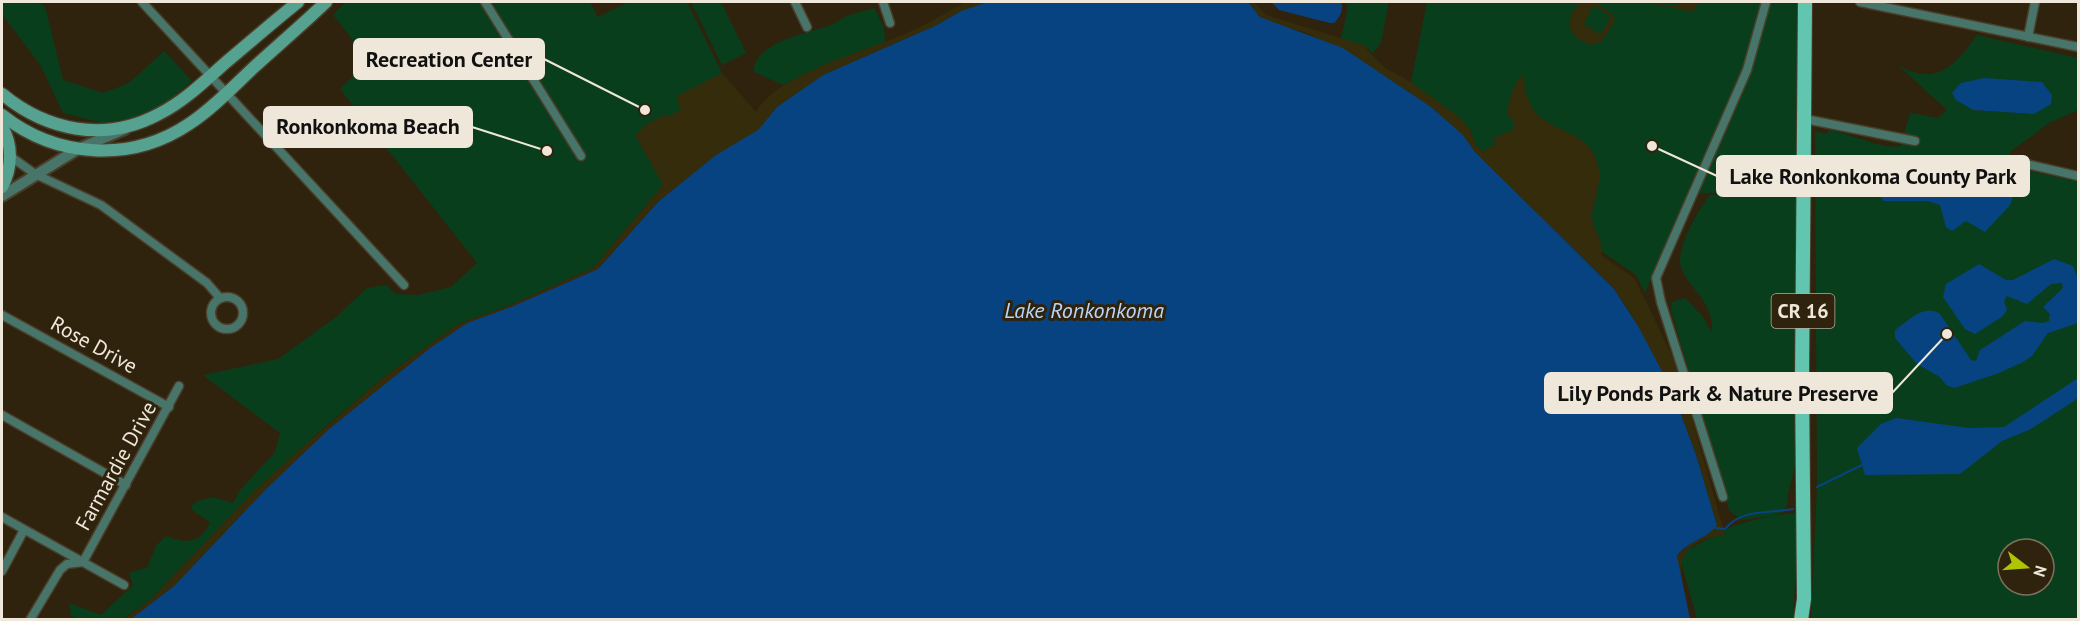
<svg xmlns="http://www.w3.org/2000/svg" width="2080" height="621" viewBox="0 0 2080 621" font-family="'PT Sans',sans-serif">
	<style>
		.green { fill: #093e1d; fill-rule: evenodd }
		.sand { fill: #342c0b; fill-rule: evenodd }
		.water { fill: #074380 }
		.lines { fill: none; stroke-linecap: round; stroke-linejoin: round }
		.stream { stroke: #074380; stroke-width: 2 }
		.minor-casing { stroke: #4a3e2a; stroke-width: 11 }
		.tertiary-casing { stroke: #4a3e2a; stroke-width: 14 }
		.secondary-casing { stroke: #4a3e2a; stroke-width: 15 }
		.primary-casing { stroke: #4a3e2a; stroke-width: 16 }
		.minor { stroke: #48756a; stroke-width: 8 }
		.tertiary { stroke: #48756a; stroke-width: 10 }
		.secondary { stroke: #56a291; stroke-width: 12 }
		.primary { stroke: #61c5af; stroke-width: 14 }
		.labels { text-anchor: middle; stroke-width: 6; stroke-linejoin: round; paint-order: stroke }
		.shield { fill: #2f230d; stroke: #b5ac9c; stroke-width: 1.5 }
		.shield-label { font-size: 20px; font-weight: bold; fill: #efe7da }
		.street-label { font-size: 21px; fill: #efe7da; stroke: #2f230d }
		.water-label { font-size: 22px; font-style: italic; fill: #b8d5f9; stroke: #2f230d }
		.leader { fill: none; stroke: #efe7da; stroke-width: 2 }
		.callout-dot { fill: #efe7da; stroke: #2f230d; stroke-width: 2 }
		.callout { fill: #efe7da; stroke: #efe7da; stroke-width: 2 }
		.callout-label { font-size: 22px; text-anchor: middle; font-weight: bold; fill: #111 }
	</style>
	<rect width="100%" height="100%" fill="#2f230d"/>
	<g class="green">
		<path d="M 2,2 L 36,2 L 45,6 L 63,80 L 103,93 L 129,83 L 164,51 L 192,81 L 152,115 L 103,123 L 63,113 L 41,66 L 2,14 Z"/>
		<path d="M 346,2 L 590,2 L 598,17 L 628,2 L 687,2 L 722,73 L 756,113 L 671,176 L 593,268 L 510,305 L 458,324 L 384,377 L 320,431 L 247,499 L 151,599 L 123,619 L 80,619 L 71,616 L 69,603 L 101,615 L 133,585 L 129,573 L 148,567 L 155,547 L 166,536 C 184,544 202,544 210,522 L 193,511 L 191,506 L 197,501 L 213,497 L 233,503 L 240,490 L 275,452 L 280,433 L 203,375 L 278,359 L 336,317 L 367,288 L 386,285 L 396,294 L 418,295 L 451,287 L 477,263 L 340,89 L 369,60 L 333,15 Z"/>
		<path d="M 691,2 L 721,2 L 746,53 L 722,65 Z"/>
		<path d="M 1346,2 L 1389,2 L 1381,43 L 1373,53 L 1363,45 L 1341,39 L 1348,7 Z"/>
		<path d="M 1427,2 L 1797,2 L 1798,189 L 1688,194 L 1645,293 L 1636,275 L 1585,240 L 1496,144 L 1483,152 L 1476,146 L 1470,130 L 1411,82 Z"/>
		<path d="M 874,8 L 884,27 L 885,42 L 783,85 L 754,72 C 752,46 802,33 822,28 C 830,26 837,22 843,18 C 851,13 865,11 874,8 Z"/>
		<path d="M 1977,35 L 2078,58 L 2078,110 L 2049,123 L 2010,152 L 2012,168 L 2078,181 L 2078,619 L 1811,620 L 1817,487 L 1815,131 L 1826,134 L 1829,130 C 1847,132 1886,152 1901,145 L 1910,113 L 1938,118 L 1947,110 L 1899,66 C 1938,87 1956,64 1977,35 ZM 1956,100 L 2034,114 L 1973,110 ZM 2008,549 L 2044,549 L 2044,585 L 2008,585 Z"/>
		<path d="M 1793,191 L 1796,199 L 1796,462 L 1787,498 L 1788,503 L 1783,513 L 1772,516 L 1799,513 L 1793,619 L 1697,619 L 1679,554 L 1733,526 L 1770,516 L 1741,520 L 1729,510 L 1671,310 L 1672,302 L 1685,298 L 1703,317 L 1712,333 C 1714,300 1689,290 1681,267 C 1675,250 1699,208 1710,195 Z"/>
	</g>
	<g class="sand">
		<path d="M 966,2 L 988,2 L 961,11 L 937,25 L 823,75 L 777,107 L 758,130 L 658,202 L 598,269 L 511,307 L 467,323 L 430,348 L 329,429 L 266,489 L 174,586 L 131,619 L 123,620 L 151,599 L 255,490 L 300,449 L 384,377 L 458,324 L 510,305 L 593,268 L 663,185 L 635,135 L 647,124 L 665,114 L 668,117 L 680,110 L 677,96 L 722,73 L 756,112 C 777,73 868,51 909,32 C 929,23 947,12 966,2 Z"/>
		<path d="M 1248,2 L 1254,2 L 1266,15 L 1363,45 L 1385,68 L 1411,82 L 1459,117 L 1470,130 L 1476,146 L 1483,151 L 1496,144 L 1493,138 L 1513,130 L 1513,120 L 1508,116 C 1507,105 1514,79 1524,75 C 1525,144 1591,116 1599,170 C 1601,185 1594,200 1592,215 C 1591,230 1606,241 1601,255 L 1635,279 L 1677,366 L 1725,535 C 1667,542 1679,576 1692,619 L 1679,578 L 1677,556 L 1695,539 L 1717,525 L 1696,455 L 1672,390 L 1629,311 L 1614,289 L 1475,152 C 1432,100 1371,66 1311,35 C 1297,28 1270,25 1260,16 C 1255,12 1253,6 1248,2 Z"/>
		<path d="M 1580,2 L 1595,2 L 1613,15 L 1615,21 L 1602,41 L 1591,45 C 1567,36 1563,22 1580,2 ZM 1596,7 L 1609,15 L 1610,20 L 1600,34 L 1584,24 L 1592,8 Z"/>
		<path d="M 1645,2 L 1677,6 L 1680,2 L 1699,2 L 1693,12 Z"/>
	</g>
	<g class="water">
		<path d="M 988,2 L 1248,2 L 1260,17 L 1343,48 L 1431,107 L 1463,135 L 1475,152 L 1614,289 L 1638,326 L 1672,390 L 1696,455 L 1717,525 C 1710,537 1686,542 1677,556 L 1690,619 L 131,619 L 174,586 L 266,489 L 329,429 L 430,348 L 467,323 L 511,307 L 598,269 L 658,202 L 716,155 L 758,130 L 777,107 L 823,75 L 937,25 L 961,11 Z"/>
		<path d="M 1271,2 L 1341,2 C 1344,9 1340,17 1334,23 L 1330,23 L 1279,10 Z"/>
		<path d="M 1984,78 L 2042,82 L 2052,95 L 2051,104 L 2034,114 L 1973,110 L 1956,100 L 1952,93 L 1961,83 Z"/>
		<path d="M 1896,167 L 1944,173 L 1969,173 L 1994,180 L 2014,194 L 2010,205 L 1985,232 L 1966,221 L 1952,231 L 1946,227 L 1940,205 L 1928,201 L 1884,201 L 1869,184 L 1879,168 Z"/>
		<path d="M 2054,259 L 2073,266 L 2078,279 L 2078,323 L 2048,333 L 2032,356 L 2023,362 L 1999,373 L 1954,388 L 1946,385 L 1940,377 L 1917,364 L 1895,338 L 1895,330 C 1908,321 1925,303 1940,314 L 1971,360 L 1976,361 L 1980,350 L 2025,321 L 2043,323 L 2049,321 L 2050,314 L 2043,307 L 2063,288 L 2062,283 L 2051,284 L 2027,304 L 2007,296 L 2004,301 L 2007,310 L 2003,316 L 1975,334 L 1965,329 L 1943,297 L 1946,284 L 1979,264 L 2006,280 L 2013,280 Z"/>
		<path d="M 2078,378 L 2078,397 L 2074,401 L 2031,429 L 2002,441 L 1960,474 L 1865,475 L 1857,448 L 1881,424 L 1896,418 L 1969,428 L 2004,427 Z"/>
	</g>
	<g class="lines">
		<g class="stream">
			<path d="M 1817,487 L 1862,465"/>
			<path d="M 1716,528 L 1725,529 C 1742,508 1769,514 1793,509"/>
		</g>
		<g class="minor-casing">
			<g id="minor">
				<path d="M 142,2 L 404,285"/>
				<path d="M 485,2 L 581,156"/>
				<path d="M 795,2 L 807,27"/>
				<path d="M 883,2 L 890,23"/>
				<path d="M 1860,2 L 2078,47"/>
				<path d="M 2028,37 L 2035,2"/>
				<path d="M 1805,119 L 1915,141"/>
				<path d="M 10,156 L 35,174 L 101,205 L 207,283 L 220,298"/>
				<path d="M 2018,162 L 2078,176"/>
				<circle cx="227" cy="313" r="16"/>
				<path d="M 2,315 L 169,407"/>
				<path d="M 2,415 L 126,485"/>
				<path d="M 1723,497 L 1661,302 L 1656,278 L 1747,70 L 1766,2"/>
				<path d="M 2,517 L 124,585"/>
				<path d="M 2,571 L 24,530"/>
				<path d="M 30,620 L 60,570 L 67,564 L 83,562 L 179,386"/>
			</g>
		</g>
		<g class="tertiary-casing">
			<path id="tertiary" d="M 2,196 L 78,149 L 125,129"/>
		</g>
		<g class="secondary-casing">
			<g id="secondary">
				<path d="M 2,94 C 47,131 105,143 159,114 C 183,102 204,82 224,64 C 249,43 273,22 298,2"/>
				<path d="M 2,115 C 56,158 131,163 189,124 C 212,109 232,88 252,69 C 276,47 302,25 326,2"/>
				<path d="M 2,127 C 13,145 12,168 2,187"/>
			</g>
		</g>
		<g class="primary-casing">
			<path id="primary" d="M 1801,620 L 1804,599 L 1802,380 L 1805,2"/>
		</g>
		<use href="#minor" class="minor"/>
		<use href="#tertiary" class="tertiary"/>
		<use href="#secondary" class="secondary"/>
		<use href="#primary" class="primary"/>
	</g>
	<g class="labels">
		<rect class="shield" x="1771.5" y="294" width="63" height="34" rx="4.5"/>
		<g class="shield-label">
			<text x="1803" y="318">CR 16</text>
		</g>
		<g class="street-label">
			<text transform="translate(94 345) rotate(29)" y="7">Rose Drive</text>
			<text transform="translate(116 466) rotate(-61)" y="7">Farmardie Drive</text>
		</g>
		<g class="water-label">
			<text x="1084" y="318">Lake Ronkonkoma</text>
		</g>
	</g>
	<path class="leader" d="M645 110L544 59M547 151L472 127M1652 146L1717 176M1947 334L1892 393"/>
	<g class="callout-dot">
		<circle cx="645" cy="110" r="6"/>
		<circle cx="547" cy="151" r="6"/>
		<circle cx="1652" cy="146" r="6"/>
		<circle cx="1947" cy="334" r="6"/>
	</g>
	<g class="callout">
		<rect x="354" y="39" width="190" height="40" rx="6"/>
		<rect x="264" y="107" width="208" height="40" rx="6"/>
		<rect x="1717" y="156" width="312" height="40" rx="6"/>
		<rect x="1545" y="373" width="347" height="40" rx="6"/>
	</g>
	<g class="callout-label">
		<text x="449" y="67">Recreation Center</text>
		<text x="368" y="134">Ronkonkoma Beach</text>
		<text x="1873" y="184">Lake Ronkonkoma County Park</text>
		<text x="1718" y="401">Lily Ponds Park &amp; Nature Preserve</text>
	</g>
	<rect width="2080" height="621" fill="none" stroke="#efe7da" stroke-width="6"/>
	<g transform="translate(2026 567) rotate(107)"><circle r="28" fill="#2f230d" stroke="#7c715f" stroke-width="1.5"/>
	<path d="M0-4.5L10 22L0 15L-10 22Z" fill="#afc504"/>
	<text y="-9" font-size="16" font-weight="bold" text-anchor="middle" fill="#efe7da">N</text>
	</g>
</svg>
